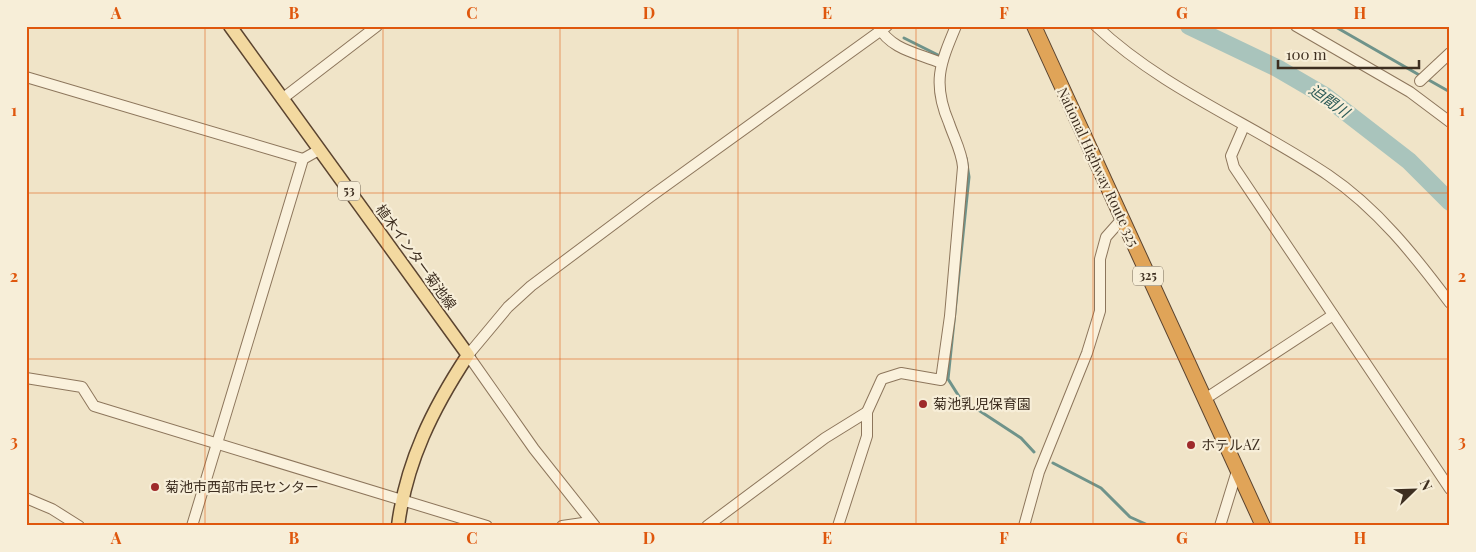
<svg xmlns="http://www.w3.org/2000/svg" width="1476" height="552" viewBox="0 0 1476 552" font-family="'Playfair Display','Noto Sans JP',serif">
	<style>
		.lines { fill: none; stroke-linecap: round; stroke-linejoin: round }
		.stream { stroke: #6f938a; stroke-width: 3 }
		.river { stroke: #a9c4bc; stroke-width: 18 }
		.minor-casing { stroke: #8d765c; stroke-width: 12 }
		.major-casing { stroke: #5b4430; stroke-width: 15 }
		.highway-casing { stroke: #5b4430; stroke-width: 16 }
		.minor { stroke: #faf1dc; stroke-width: 10 }
		.major { stroke: #f3d9a0; stroke-width: 12 }
		.highway { stroke: #e0a458; stroke-width: 14 }
		.grid { fill: none; stroke: #df570d; stroke-width: 1; stroke-opacity: 0.55 }
		.poi-dot { fill: #9e2a2b; stroke: #f7eed8; stroke-width: 2 }
		.labels { text-anchor: middle; stroke-width: 4.5; stroke-linejoin: round; paint-order: stroke }
		.shield { fill: #f7eed8; stroke: #756857; stroke-width: 1 }
		.shield-label { font-size: 12px; font-weight: bold; fill: #3d2e20 }
		.street-label { font-size: 14px; fill: #3d2e20; stroke: #f7eed8 }
		.poi-label { font-size: 14px; fill: #3d2e20; stroke: #f7eed8; text-anchor: start }
		.water-label { font-size: 15px; font-style: italic; fill: #2f5d5a; stroke: #f7eed8 }
		.neatline { fill: none; stroke: #df570d; stroke-width: 2 }
		.grid-label { font-size: 16px; text-anchor: middle; font-weight: bold; fill: #df570d }
	</style>
	<rect width="100%" height="100%" fill="#f0e4c8"/>
	<g class="lines">
		<g class="stream">
			<path d="M 1334,26 L 1421,76"/>
			<path d="M 904,38 L 938,55"/>
			<path d="M 1427,79 L 1450,92"/>
			<path d="M 966,158 L 969,177 L 948,379 L 960,398 L 1021,438 L 1034,452"/>
			<path d="M 1053,463 L 1101,488 L 1130,517 L 1150,526"/>
		</g>
		<path class="river" d="M 1189,26 L 1277,68 L 1325,96 L 1409,161 L 1450,202"/>
		<g class="minor-casing">
			<g id="minor">
				<path d="M 878,26 C 891,50 918,53 941,63"/>
				<path d="M 1096,26 C 1164,90 1251,123 1328,175 C 1377,208 1415,256 1450,303"/>
				<path d="M 1296,26 L 1410,92 L 1450,122"/>
				<path d="M 26,77 L 303,159"/>
				<path d="M 1420,81 L 1450,53"/>
				<path d="M 282,99 L 377,26"/>
				<path d="M 1244,126 L 1231,156 L 1234,167 L 1450,489"/>
				<path d="M 26,378 L 82,387 L 94,406 L 487,526"/>
				<path d="M 1205,399 L 1333,315"/>
				<path d="M 26,498 L 52,509 L 79,526"/>
				<path d="M 192,526 L 303,159 L 319,150"/>
				<path d="M 562,526 L 583,523"/>
				<path d="M 595,526 L 534,449 L 468,355 L 508,307 L 531,286 L 650,197 L 887,26"/>
				<path d="M 707,526 L 825,438 L 867,412"/>
				<path d="M 838,526 L 867,436 L 867,412 L 882,379 L 901,373 L 941,380 L 950,316 L 963,167 C 962,152 954,138 949,123 C 932,83 940,64 956,26"/>
				<path d="M 1024,526 L 1039,472 L 1087,353 L 1100,311 L 1100,259 L 1106,237 L 1122,219"/>
				<path d="M 1220,526 L 1237,471"/>
			</g>
		</g>
		<g class="major-casing">
			<path id="major" d="M 230,26 L 468,355 C 433,408 406,462 398,526"/>
		</g>
		<g class="highway-casing">
			<path id="highway" d="M 1034,26 L 1263,526"/>
		</g>
		<use href="#minor" class="minor"/>
		<use href="#major" class="major"/>
		<use href="#highway" class="highway"/>
	</g>
	<path class="grid" d="M 205,26 L 205,526M 383,26 L 383,526M 560,26 L 560,526M 738,26 L 738,526M 916,26 L 916,526M 1093,26 L 1093,526M 1271,26 L 1271,526M 26,193 L 1450,193M 26,359 L 1450,359"/>
	<g class="poi-dot">
		<circle cx="923" cy="404" r="5"/>
		<circle cx="1191" cy="445" r="5"/>
		<circle cx="155" cy="487" r="5"/>
	</g>
	<g class="labels">
		<g class="shield">
			<rect x="338" y="181.5" width="22" height="19" rx="4"/>
			<rect x="1133" y="266.5" width="30" height="19" rx="4"/>
		</g>
		<g class="shield-label">
			<text x="349" y="195">53</text>
			<text x="1148" y="280">325</text>
		</g>
		<g class="street-label">
			<text transform="translate(1098 167) rotate(65)" y="5">National Highway Route 325</text>
			<text transform="translate(416 257) rotate(54)" y="5">植木インター菊池線</text>
		</g>
		<g class="poi-label">
			<text x="933" y="409">菊池乳児保育園</text>
			<text x="1201" y="450">ホテルAZ</text>
			<text x="165" y="492">菊池市西部市民センター</text>
		</g>
		<g class="water-label">
			<text transform="translate(1329 101) rotate(35)" y="5">迫間川</text>
		</g>
	</g>
	<rect width="1476" height="552" fill="none" stroke="#f7eed8" stroke-width="55"/>
	<g transform="translate(1414 490) rotate(67)" stroke="#f7eed8" stroke-width="4" paint-order="stroke">
	<path d="M0-4L9 19L0 12L-9 19Z" fill="#3d2e20"/>
	<text y="-8" font-size="14" font-weight="bold" text-anchor="middle" fill="#3d2e20">N</text>
	</g>
	<path d="M1278 60v8h141v-8" fill="none" stroke="#3d2e20" stroke-width="2.5"/>
	<text x="1286" y="60" font-size="15" fill="#3d2e20" stroke="#f7eed8" stroke-width="4" paint-order="stroke">100 m</text>
	<rect x="28" y="28" width="1420" height="496" class="neatline"/>
	<g class="grid-label">
		<text x="116" y="19">A</text>
		<text x="294" y="19">B</text>
		<text x="472" y="19">C</text>
		<text x="649" y="19">D</text>
		<text x="827" y="19">E</text>
		<text x="1004" y="19">F</text>
		<text x="1182" y="19">G</text>
		<text x="1360" y="19">H</text>
		<text x="14" y="116">1</text>
		<text x="1462" y="116">1</text>
		<text x="14" y="282">2</text>
		<text x="1462" y="282">2</text>
		<text x="14" y="447">3</text>
		<text x="1462" y="447">3</text>
		<text x="116" y="544">A</text>
		<text x="294" y="544">B</text>
		<text x="472" y="544">C</text>
		<text x="649" y="544">D</text>
		<text x="827" y="544">E</text>
		<text x="1004" y="544">F</text>
		<text x="1182" y="544">G</text>
		<text x="1360" y="544">H</text>
	</g>
</svg>
